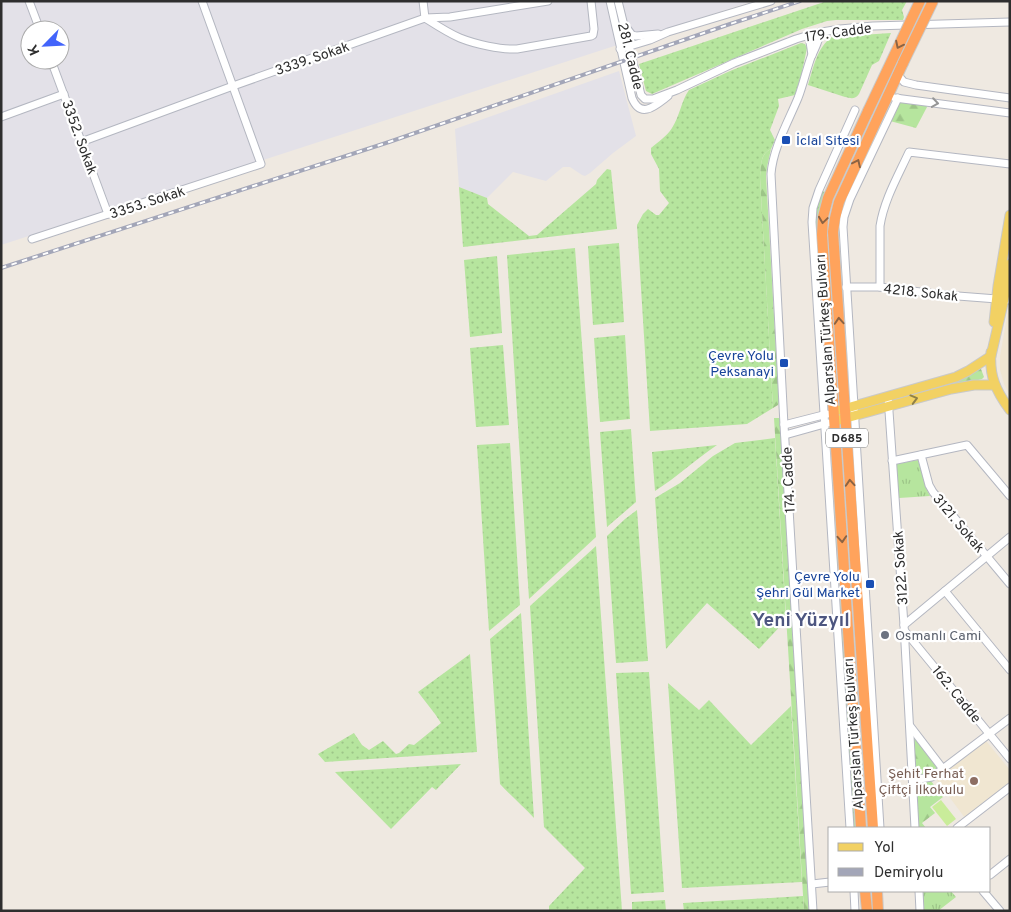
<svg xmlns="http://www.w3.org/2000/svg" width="1011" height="912" viewBox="0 0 1011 912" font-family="Overpass,sans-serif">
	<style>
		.industrial { fill: #e3e1e8; fill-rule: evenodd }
		.education { fill: #f0e6d1 }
		.grass { fill: url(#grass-dots) }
		.forest { fill: url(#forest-firs) }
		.park { fill: url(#park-tufts) }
		.pitch { fill: #c9ec9a }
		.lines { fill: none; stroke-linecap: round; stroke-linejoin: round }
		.minor-casing { stroke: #b4b7c1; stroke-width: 9 }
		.major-casing { stroke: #c9c9c9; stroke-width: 11 }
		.highway-casing { stroke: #c9c9c9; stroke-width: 12 }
		.minor { stroke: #fff; stroke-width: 7 }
		.major { stroke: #f2d163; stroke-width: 9 }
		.highway { stroke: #ffa35c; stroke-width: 10 }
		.rail-casing { stroke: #a3a6b8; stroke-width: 4 }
		.rail { stroke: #fff; stroke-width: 2; stroke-dasharray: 5.5; stroke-linecap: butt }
		.highway-bridge-casing { stroke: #c9c9c9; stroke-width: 12; stroke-linecap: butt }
		.highway-bridge { stroke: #ffa35c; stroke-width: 10 }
		.oneway { stroke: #8c6343 }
		.oneway2 { stroke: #969696 }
		.oneway3 { stroke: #908048 }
		.transit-dot { fill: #1a4fb4; stroke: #fff; stroke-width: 2 }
		.worship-dot { fill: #6b7280; stroke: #fff; stroke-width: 2 }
		.education-dot { fill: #8d6e63; stroke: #fff; stroke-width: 2 }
		.labels { text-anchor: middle; stroke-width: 4.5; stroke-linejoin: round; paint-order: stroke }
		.shield { fill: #fff; stroke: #6d6d6d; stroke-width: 1 }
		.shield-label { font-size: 12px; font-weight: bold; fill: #2e2e2e }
		.street-label { font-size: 14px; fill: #2e2e2e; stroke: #fff }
		.transit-label { font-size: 14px; fill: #164399; stroke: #fff; text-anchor: end }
		.worship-label { font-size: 14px; fill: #5b616d; stroke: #fff; text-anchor: start }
		.education-label { font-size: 14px; fill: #785e54; stroke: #fff; text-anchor: end }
		.district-label { font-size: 19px; font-weight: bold; fill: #4d5680; stroke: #fff }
	</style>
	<defs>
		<pattern id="grass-dots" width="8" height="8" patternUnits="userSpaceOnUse" patternTransform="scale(1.25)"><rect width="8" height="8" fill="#b6e59e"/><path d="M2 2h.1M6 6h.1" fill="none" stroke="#9dc588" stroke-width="1.8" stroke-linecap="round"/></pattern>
		<pattern id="forest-firs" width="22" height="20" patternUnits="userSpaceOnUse" patternTransform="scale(1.25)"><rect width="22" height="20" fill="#b6e59e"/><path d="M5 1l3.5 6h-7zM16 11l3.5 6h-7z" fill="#9dc588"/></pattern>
		<pattern id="park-tufts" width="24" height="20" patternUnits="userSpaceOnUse" patternTransform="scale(1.25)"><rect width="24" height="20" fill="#b6e59e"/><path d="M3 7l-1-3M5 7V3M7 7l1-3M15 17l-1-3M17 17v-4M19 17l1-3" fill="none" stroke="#9dc588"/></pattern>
	</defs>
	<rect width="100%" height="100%" fill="#efe9e1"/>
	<g class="industrial">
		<path d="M 1,1 L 753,1 L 1,245 ZM 30,30 L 60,30 L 60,60 L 30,60 Z"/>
		<path d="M 619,71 L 636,136 L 613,153 L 590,173 L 585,176 L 582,175 L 570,167 L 563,167 L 546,181 L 513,172 L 487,198 L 459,187 L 455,129 Z"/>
	</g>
	<g class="education">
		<path d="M 1009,306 L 1010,307 L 1010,396 L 1004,384 L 1000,370 L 1000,356 Z"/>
		<path d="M 986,741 L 1010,770 L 1010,783 L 965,818 L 936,779 Z"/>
	</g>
	<g class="grass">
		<path d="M 827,1 L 907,1 L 902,10 L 904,17 L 903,20 L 836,20 L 827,21 L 802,29 L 652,94 L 646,91 L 639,64 Z"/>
		<path d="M 891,33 L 879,61 L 872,65 L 859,94 C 855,100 850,98 845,97 L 808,85 C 813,69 817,47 832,37 Z"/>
		<path d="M 801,43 L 805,44 L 807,48 L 801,76 L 795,95 L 778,99 L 779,106 L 770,130 L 775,140 L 771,149 C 760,154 761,166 760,177 L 773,408 L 747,424 L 650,431 L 637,225 L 643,214 L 648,209 L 656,215 L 659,215 L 669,203 L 660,191 L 659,169 L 651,154 L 651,148 C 658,142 667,136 672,128 C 680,116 681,101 689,90 L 730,71 Z"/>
		<path d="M 607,169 L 611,170 L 617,229 L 463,247 L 459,187 L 487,198 L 488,204 L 529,236 L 537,235 L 596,184 L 597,180 Z"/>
		<path d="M 822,191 L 825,192 L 819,211 L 817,234 L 828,404 L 826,404 L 815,234 L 816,207 Z"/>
		<path d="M 619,243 L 624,322 L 593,325 L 588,246 Z"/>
		<path d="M 575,248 L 596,537 L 529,599 L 507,255 Z"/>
		<path d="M 497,256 L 502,333 L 470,337 L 464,260 Z"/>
		<path d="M 625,335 L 630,419 L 600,422 L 594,338 Z"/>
		<path d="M 503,345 L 509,425 L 476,427 L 470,348 Z"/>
		<path d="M 827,428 L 830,428 L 856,828 L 853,828 Z"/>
		<path d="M 631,429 L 636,502 L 607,527 L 600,432 Z"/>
		<path d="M 775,438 L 786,620 L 759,649 L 707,603 L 666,649 L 655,498 L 680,483 L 713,456 L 735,443 Z"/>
		<path d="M 510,443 L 520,605 L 489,631 L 477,445 Z"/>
		<path d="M 717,445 C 696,459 677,477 655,491 L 652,452 Z"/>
		<path d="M 637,510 L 648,661 L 616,663 L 607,536 L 625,519 Z"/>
		<path d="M 596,546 L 622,911 L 549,911 L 549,906 L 585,868 L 544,827 L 530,606 Z"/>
		<path d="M 521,613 L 534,818 C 523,806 511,796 500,784 L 490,639 Z"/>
		<path d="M 470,654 L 477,752 L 325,762 L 318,754 L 354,733 L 362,745 L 369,750 L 383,741 L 396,754 L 399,753 L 409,744 L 414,745 L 441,723 L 435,714 L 418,692 Z"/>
		<path d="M 649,672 L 664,892 L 631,894 L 616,673 Z"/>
		<path d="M 668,683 L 699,710 L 709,700 L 751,745 L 791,706 L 802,882 L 682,888 Z"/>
		<path d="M 461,764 L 436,790 L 432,787 L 391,829 L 335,772 Z"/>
		<path d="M 803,896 L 804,911 L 684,911 L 683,903 Z"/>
		<path d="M 665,900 L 666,911 L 632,911 L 632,902 Z"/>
	</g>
	<g class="forest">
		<path d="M 899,101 L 925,104 L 927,107 L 916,128 L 890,121 Z"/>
		<path d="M 771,149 L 767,167 L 766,176 L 779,402 L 778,405 L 773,408 L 760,177 C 761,166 760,154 771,149 Z"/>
		<path d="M 980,369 L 981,369 L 984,377 L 982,379 L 892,402 L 891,398 L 966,376 Z"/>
		<path d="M 774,418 L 779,418 L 780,419 L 809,911 L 804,911 Z"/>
		<path d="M 915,737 L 939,768 L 930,774 L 916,776 L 913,738 Z"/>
		<path d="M 931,781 L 943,797 L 930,807 L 935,813 L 922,823 L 926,828 L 919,828 L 916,783 Z"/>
	</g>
	<g class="park">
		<path d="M 918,460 L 927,490 L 930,496 L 899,498 L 896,464 Z"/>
		<path d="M 921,891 L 951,891 L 956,897 L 938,911 L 923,911 Z"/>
	</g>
	<path class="pitch" d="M 941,800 L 956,819 L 947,826 L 932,807 Z"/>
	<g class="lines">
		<g class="minor-casing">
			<g id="minor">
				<path d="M 29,1 L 40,30"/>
				<path d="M 423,1 L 425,18 C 436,25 448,33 460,38 C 475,44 501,50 517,49 L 591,36 L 593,35 L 594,29 L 591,1"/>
				<path d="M 610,1 L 632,98 C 641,120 656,105 668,96"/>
				<path d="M 618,1 L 641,95 L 645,99 L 653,99 L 677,90 L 734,63 L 796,39 L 816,33 L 840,29 L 873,26 L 1010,22"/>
				<path d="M 626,27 L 632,35 L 636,36 L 658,34"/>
				<path d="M 809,35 L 812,55"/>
				<path d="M 620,49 L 650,40 L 668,32 L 771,1"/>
				<path d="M 51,60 L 108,214"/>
				<path d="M 898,75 L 904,82 L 916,85 L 1010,98"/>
				<path d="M 895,98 L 1010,113"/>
				<path d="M 1,117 L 64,94"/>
				<path d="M 81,142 L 233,86 L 425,18 L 450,17 L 548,1"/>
				<path d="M 32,239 L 261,164 L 202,1"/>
				<path d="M 846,287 L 880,287 L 945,295 L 1010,300"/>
				<path d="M 880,287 L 880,226 C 884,200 898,176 909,152 L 1010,164"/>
				<path d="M 888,397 L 904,625 L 915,828"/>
				<path d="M 784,425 L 827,414"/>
				<path d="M 785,435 L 828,423"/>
				<path d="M 921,455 L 929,485 L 933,492 L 1010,584"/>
				<path d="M 892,461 L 967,445 L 1010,496"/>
				<path d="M 945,591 L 1010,670"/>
				<path d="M 904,625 L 1010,537"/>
				<path d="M 904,630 L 1010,759"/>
				<path d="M 910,726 L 943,769"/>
				<path d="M 913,780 L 932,777 L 1010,718"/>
				<path d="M 850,828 L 812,222 L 813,208 L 819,190 L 855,110"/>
				<path d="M 880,828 L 843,227 L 844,217 L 850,199 L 898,98"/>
				<path d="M 957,828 L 1010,787"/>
				<path d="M 990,875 L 1010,859"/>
				<path d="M 812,884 L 830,882"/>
				<path d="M 854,891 L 855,911"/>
				<path d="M 919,891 L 920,911"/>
				<path d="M 983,891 L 1000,911"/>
				<path d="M 813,911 L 784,425 L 771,174 C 773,148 788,122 798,98 C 803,85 806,71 811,57 C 815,48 819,42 820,32"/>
			</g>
		</g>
		<g class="major-casing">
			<g id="major">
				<path d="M 994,322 L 998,286 L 1010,215"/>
				<path d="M 991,352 C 989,376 996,391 1010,410"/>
				<path d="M 840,410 L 956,377 L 968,371 L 991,356 L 1004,299 L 1010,264"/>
				<path d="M 839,420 L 951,389 L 974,385 L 995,385"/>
			</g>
		</g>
		<g class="highway-casing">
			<g id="highway">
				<path d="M 861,828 L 822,235 L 823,217 L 828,198 L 868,111"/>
				<path d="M 873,828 L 833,232 L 835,218 L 839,202 L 903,63"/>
				<path d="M 865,891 L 867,911"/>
				<path d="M 877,891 L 878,911"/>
			</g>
		</g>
		<use href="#minor" class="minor"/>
		<use href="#major" class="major"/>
		<use href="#highway" class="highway"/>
		<g class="rail-casing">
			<path id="rail" d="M 1,268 L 389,142 L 727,25 L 800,1"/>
		</g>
		<use href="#rail" class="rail"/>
		<g class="highway-bridge-casing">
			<g id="highway-bridge">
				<path d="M 903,63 L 933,1"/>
				<path d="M 868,111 L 920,1"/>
			</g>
		</g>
		<use href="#highway-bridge" class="highway-bridge"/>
	</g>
	<defs><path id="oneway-chevron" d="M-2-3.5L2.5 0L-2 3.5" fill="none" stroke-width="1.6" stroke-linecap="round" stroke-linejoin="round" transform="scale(1.25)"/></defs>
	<g class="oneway">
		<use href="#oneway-chevron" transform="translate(899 45) rotate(116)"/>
		<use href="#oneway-chevron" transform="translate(857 163) rotate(-65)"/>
		<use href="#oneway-chevron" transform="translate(823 220) rotate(98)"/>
		<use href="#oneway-chevron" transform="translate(839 321) rotate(-94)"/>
		<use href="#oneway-chevron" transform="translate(850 483) rotate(-94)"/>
		<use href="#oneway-chevron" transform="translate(842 539) rotate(86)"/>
	</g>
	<use class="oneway2" href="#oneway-chevron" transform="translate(935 103) rotate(8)"/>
	<use class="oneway3" href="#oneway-chevron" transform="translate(914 399) rotate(-15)"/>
	<g class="transit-dot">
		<rect x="781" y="135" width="10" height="10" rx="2.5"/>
		<rect x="779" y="358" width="10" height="10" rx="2.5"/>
		<rect x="865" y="579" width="10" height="10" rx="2.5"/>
	</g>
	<circle class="worship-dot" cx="885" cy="635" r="5"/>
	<circle class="education-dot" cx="974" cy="781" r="5"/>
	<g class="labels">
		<rect class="shield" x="826" y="428.5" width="42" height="19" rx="4"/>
		<g class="shield-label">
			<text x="847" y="442">D685</text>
		</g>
		<g class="street-label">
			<text transform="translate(838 32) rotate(-8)" y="5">179. Cadde</text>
			<text transform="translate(631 56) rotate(76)" y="5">281. Cadde</text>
			<text transform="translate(312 58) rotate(-19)" y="5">3339. Sokak</text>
			<text transform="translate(80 137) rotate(70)" y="5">3352. Sokak</text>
			<text transform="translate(147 202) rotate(-18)" y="5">3353. Sokak</text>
			<text transform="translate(921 292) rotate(6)" y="5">4218. Sokak</text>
			<text transform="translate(825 330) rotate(-94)" y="5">Alparslan Türkeş Bulvarı</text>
			<text transform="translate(788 480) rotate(-93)" y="5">174. Cadde</text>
			<text transform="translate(959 523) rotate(50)" y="5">3121. Sokak</text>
			<text transform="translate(900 568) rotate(-94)" y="5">3122. Sokak</text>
			<text transform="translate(957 694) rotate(51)" y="5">162. Cadde</text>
			<text transform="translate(853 734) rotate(-94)" y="5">Alparslan Türkeş Bulvarı</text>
		</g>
		<g class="transit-label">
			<text x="796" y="145" text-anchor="start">İclal Sitesi</text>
			<text x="774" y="360">Çevre Yolu<tspan x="774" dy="16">Peksanayi</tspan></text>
			<text x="860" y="581">Çevre Yolu<tspan x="860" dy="16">Şehri Gül Market</tspan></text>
		</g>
		<g class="worship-label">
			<text x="895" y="640">Osmanlı Cami</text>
		</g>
		<g class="education-label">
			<text x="964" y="778">Şehit Ferhat<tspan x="964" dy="16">Çiftçi İlkokulu</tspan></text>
		</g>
		<g class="district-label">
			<text x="801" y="626">Yeni Yüzyıl</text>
		</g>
	</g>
	<rect width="1011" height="912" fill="none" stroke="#2e2e2e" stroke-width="5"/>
	<rect x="828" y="827" width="162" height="65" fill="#ffffff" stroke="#ababab"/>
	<rect x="838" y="843" width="25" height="8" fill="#f2d163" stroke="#ababab"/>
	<text x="874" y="852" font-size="15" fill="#2e2e2e">Yol</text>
	<rect x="838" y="868" width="25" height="8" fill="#a3a6b8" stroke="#ababab"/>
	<text x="874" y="877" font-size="15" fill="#2e2e2e">Demiryolu</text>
	<g transform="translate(45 45) rotate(246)"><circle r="24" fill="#ffffff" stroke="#ababab"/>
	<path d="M0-4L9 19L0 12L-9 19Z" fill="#4264fb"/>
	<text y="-8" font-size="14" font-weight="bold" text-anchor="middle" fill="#2e2e2e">K</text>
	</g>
</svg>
